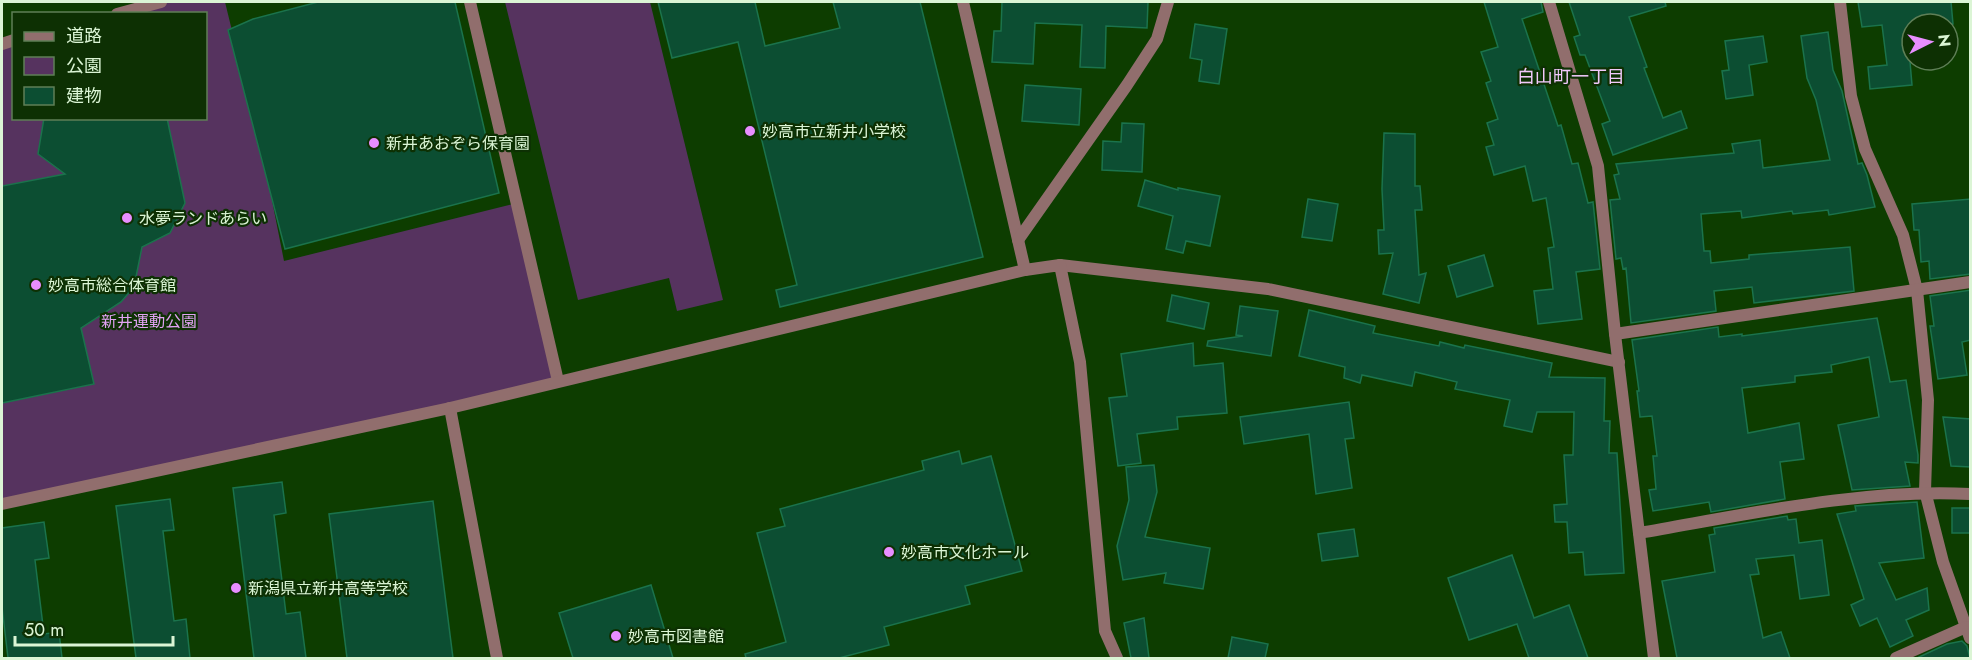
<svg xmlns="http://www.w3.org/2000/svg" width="1972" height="660" viewBox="0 0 1972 660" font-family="Jost,'Noto Sans JP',sans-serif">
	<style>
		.green { fill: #56335f }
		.building { fill: #0c4e32; stroke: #1b734c; stroke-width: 1.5 }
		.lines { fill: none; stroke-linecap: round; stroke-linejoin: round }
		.minor { stroke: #916e6d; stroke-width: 12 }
		.tertiary { stroke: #916e6d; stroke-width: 12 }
		.poi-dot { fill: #e88eff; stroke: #0d3003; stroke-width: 2 }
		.labels { text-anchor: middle; stroke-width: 4.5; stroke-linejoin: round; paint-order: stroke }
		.poi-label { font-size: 16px; fill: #dbf5d5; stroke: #0d3003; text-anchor: start }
		.park-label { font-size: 16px; fill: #e2a2f3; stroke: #0d3003 }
		.neighbourhood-label { font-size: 18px; fill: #f1c9fb; stroke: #0d3003 }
	</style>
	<rect width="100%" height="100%" fill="#0d3d00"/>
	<g class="green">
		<path d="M 170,2 L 225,2 L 266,170 L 284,261 L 517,203 L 558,381 L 2,504 L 2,44 L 13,41 L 14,118 L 206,118 L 206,14 L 123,13 Z"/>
		<path d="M 505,2 L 650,2 L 723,300 L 677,311 L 669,278 L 578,300 Z"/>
	</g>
	<g class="building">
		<path d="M 318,2 L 455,2 L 499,193 L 285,249 L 228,30 L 253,19 Z"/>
		<path d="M 658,2 L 755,2 L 765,46 L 840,28 L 833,2 L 920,2 L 983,257 L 780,307 L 776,290 L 797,285 L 738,42 L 672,58 Z"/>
		<path d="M 1002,2 L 1148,2 L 1147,28 L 1106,26 L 1105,68 L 1080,67 L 1082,25 L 1035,23 L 1033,64 L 992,62 L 994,31 L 1001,31 Z"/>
		<path d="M 1484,2 L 1541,2 L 1543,12 L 1522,19 L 1558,126 L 1561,125 L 1572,164 L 1578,163 L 1588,203 L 1593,202 L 1600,269 L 1576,272 L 1582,319 L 1538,324 L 1534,291 L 1553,289 L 1548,248 L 1554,247 L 1546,198 L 1533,201 L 1525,166 L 1494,175 L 1486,147 L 1494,145 L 1487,123 L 1498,119 L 1486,83 L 1491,81 L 1481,52 L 1498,47 Z"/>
		<path d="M 1569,2 L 1665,2 L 1666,6 L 1629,17 L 1647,67 L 1644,68 L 1663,118 L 1681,111 L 1687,128 L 1613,155 L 1602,124 L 1610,121 L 1585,55 L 1580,55 L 1574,37 L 1580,35 Z"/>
		<path d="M 1858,2 L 1951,2 L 1953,24 L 1912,24 L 1912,50 L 1909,50 L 1912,85 L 1870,89 L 1868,67 L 1887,65 L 1882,25 L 1862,27 Z"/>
		<path d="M 1195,24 L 1227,29 L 1219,84 L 1199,81 L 1202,60 L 1190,58 Z"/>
		<path d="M 1828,32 L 1833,70 L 1842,91 L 1858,164 L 1862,163 L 1867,175 L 1875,207 L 1829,215 L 1828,210 L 1793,214 L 1792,211 L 1742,218 L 1741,211 L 1701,214 L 1704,251 L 1710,251 L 1711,263 L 1749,259 L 1749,255 L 1850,247 L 1854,291 L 1754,303 L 1752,287 L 1714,291 L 1716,311 L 1631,323 L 1626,268 L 1623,269 L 1621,258 L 1616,259 L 1610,200 L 1620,199 L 1614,175 L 1619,174 L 1616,164 L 1734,153 L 1732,144 L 1760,140 L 1763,168 L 1830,160 L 1816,100 L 1807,78 L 1801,36 Z"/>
		<path d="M 1763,36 L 1767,62 L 1749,65 L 1753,95 L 1726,99 L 1722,71 L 1729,70 L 1725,41 Z"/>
		<path d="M 1025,85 L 1081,89 L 1079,125 L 1022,121 Z"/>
		<path d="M 44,118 L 167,118 L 185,203 L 170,233 L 142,247 L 134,287 L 121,302 L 81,328 L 94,384 L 2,403 L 2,186 L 65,174 L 38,154 Z"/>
		<path d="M 1122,123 L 1144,124 L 1142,172 L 1102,170 L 1103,141 L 1121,142 Z"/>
		<path d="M 1384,133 L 1415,134 L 1415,186 L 1420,186 L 1422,210 L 1415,210 L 1419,275 L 1426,273 L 1419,303 L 1383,294 L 1393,253 L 1379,254 L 1378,230 L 1384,230 L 1382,189 Z"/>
		<path d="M 1145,180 L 1178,190 L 1178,188 L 1220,196 L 1210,246 L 1186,241 L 1183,253 L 1166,249 L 1173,216 L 1138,206 Z"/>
		<path d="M 1308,199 L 1338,204 L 1332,241 L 1302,237 Z"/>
		<path d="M 1971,199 L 1971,274 L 1930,279 L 1929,261 L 1921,262 L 1919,230 L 1914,230 L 1912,204 Z"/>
		<path d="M 1484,255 L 1493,286 L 1457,297 L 1448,266 Z"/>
		<path d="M 1971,290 L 1971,340 L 1962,342 L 1967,375 L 1938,379 L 1930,326 L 1934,326 L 1930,296 Z"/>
		<path d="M 1172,295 L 1209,303 L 1204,329 L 1167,321 Z"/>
		<path d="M 1240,306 L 1278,311 L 1271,356 L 1207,346 L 1208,341 L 1243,336 L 1236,335 Z"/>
		<path d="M 1309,310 L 1375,326 L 1373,333 L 1439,346 L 1440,342 L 1464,348 L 1465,345 L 1552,363 L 1549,377 L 1605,378 L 1604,421 L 1610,421 L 1609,453 L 1617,453 L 1624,573 L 1585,575 L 1583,552 L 1569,553 L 1567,522 L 1555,522 L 1554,505 L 1567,504 L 1564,455 L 1573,455 L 1574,412 L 1537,412 L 1532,432 L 1504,426 L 1510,400 L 1455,389 L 1457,382 L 1415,372 L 1412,386 L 1362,375 L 1360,383 L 1344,378 L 1345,367 L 1299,356 Z"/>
		<path d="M 1877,318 L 1890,382 L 1906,380 L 1918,455 L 1918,463 L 1905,462 L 1910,486 L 1852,490 L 1838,425 L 1879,417 L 1869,357 L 1831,365 L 1832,372 L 1795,376 L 1795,382 L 1742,388 L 1748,433 L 1799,423 L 1804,459 L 1780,462 L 1785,499 L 1711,512 L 1709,502 L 1653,511 L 1649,490 L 1656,489 L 1653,456 L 1657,456 L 1652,416 L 1640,417 L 1637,391 L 1639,391 L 1632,340 L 1718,327 L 1719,337 L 1742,334 L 1742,336 Z"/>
		<path d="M 1193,343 L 1194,366 L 1223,363 L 1227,413 L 1177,417 L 1178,429 L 1137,434 L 1141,463 L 1118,466 L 1109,398 L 1127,396 L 1121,354 Z"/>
		<path d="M 1349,402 L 1354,438 L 1345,439 L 1352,488 L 1316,494 L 1309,434 L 1244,444 L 1240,417 Z"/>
		<path d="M 1943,417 L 1971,419 L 1971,467 L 1951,466 Z"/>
		<path d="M 959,451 L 962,464 L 991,456 L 1022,571 L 965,586 L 970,604 L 884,627 L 889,645 L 839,658 L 746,658 L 745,654 L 786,642 L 757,533 L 785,526 L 780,509 L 924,470 L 922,461 Z"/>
		<path d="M 1154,465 L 1157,492 L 1145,537 L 1210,548 L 1203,589 L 1164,583 L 1166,573 L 1123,580 L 1117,546 L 1129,500 L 1126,467 Z"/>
		<path d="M 282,482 L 286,513 L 274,515 L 286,614 L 300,612 L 306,658 L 254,658 L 233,488 Z"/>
		<path d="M 170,499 L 174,530 L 163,531 L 174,621 L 186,619 L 190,658 L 136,658 L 116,506 Z"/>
		<path d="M 433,501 L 453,658 L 347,658 L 329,514 Z"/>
		<path d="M 1917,502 L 1924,558 L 1879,563 L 1896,600 L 1927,588 L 1929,610 L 1906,620 L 1913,636 L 1890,647 L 1877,618 L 1860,626 L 1851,605 L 1864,599 L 1837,514 L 1856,511 L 1855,506 Z"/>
		<rect x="1952" y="508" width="19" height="25"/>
		<path d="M 1787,516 L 1788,520 L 1796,519 L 1799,543 L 1822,540 L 1829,595 L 1800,599 L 1794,555 L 1756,559 L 1759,574 L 1750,575 L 1763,638 L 1781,632 L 1790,658 L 1677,658 L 1662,581 L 1715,572 L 1709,535 L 1715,534 L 1714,528 Z"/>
		<path d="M 44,522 L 49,558 L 35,560 L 44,634 L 59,632 L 62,658 L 8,658 L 2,607 L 2,528 Z"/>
		<path d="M 1354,529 L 1358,556 L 1322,561 L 1318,534 Z"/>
		<path d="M 1512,555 L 1534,618 L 1569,605 L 1588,658 L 1529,658 L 1517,624 L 1469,640 L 1448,578 Z"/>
		<path d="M 651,585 L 673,658 L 573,658 L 559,613 Z"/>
		<path d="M 1144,618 L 1149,658 L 1131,658 L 1124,623 Z"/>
		<path d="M 1232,637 L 1268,644 L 1265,658 L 1228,658 Z"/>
		<path d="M 1962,641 L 1967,646 L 1970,658 L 1917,658 L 1947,644 Z"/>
	</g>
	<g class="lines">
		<g class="minor">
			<path d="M 470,2 L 558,381"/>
			<path d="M 963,2 L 1025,270"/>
			<path d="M 1840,2 L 1851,96 L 1865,149 L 1903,235 L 1917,290 L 1928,400 L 1925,491 L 1943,562 L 1970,638"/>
			<path d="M 117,14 L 161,2"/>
			<path d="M 2,44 L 14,40"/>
			<path d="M 1018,240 L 1127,85 L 1157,39 L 1168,2"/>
			<path d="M 1060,265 L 1268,289 L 1619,362"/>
			<path d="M 1615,334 L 1970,282"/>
			<path d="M 1639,533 C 1744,515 1865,488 1970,494"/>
			<path d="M 1896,658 L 1966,627"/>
		</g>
		<g class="tertiary">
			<path d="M 1549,2 L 1598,166 L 1615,334 L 1654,658"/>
			<path d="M 450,408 L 497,658"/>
			<path d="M 2,504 L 450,408 L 1025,270 L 1060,265 L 1080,362 L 1105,631 L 1117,658"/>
		</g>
	</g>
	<g class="poi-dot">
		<circle cx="750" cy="131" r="6"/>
		<circle cx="374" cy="143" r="6"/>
		<circle cx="127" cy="218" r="6"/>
		<circle cx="36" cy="285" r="6"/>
		<circle cx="889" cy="552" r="6"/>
		<circle cx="236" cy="588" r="6"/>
		<circle cx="616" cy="636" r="6"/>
	</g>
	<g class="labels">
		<g class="poi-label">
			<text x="762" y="137">妙高市立新井小学校</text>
			<text x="386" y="149">新井あおぞら保育園</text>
			<text x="139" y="224">水夢ランドあらい</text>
			<text x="48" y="291">妙高市総合体育館</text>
			<text x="901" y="558">妙高市文化ホール</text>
			<text x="248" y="594">新潟県立新井高等学校</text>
			<text x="628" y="642">妙高市図書館</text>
		</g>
		<g class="park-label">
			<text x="149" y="327">新井運動公園</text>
		</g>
		<g class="neighbourhood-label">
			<text x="1571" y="83">白山町一丁目</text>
		</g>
	</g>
	<rect width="1972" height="660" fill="none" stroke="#dbf5d5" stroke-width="6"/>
	<rect x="12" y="12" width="195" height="108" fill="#0d3003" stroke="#5f7f57" stroke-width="1.5"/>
	<rect x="24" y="32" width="30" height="9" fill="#916e6d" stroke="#5f7f57" stroke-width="1.5"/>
	<text x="66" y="42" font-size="18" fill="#dbf5d5">道路</text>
	<rect x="24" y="57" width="30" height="18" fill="#56335f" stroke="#5f7f57" stroke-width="1.5"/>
	<text x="66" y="72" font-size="18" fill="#dbf5d5">公園</text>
	<rect x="24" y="87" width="30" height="18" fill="#0c4e32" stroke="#5f7f57" stroke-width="1.5"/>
	<text x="66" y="102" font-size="18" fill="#dbf5d5">建物</text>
	<g transform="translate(1930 42) rotate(84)"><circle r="28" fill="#0d3003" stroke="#5f7f57" stroke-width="1.5"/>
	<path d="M0-4.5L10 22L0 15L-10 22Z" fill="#e88eff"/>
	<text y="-9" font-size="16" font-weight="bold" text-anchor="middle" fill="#dbf5d5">N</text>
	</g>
	<path d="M15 636v9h158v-9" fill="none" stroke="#dbf5d5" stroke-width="3"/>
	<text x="24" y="636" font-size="18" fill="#dbf5d5" stroke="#0d3003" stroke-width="4.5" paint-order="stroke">50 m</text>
</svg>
